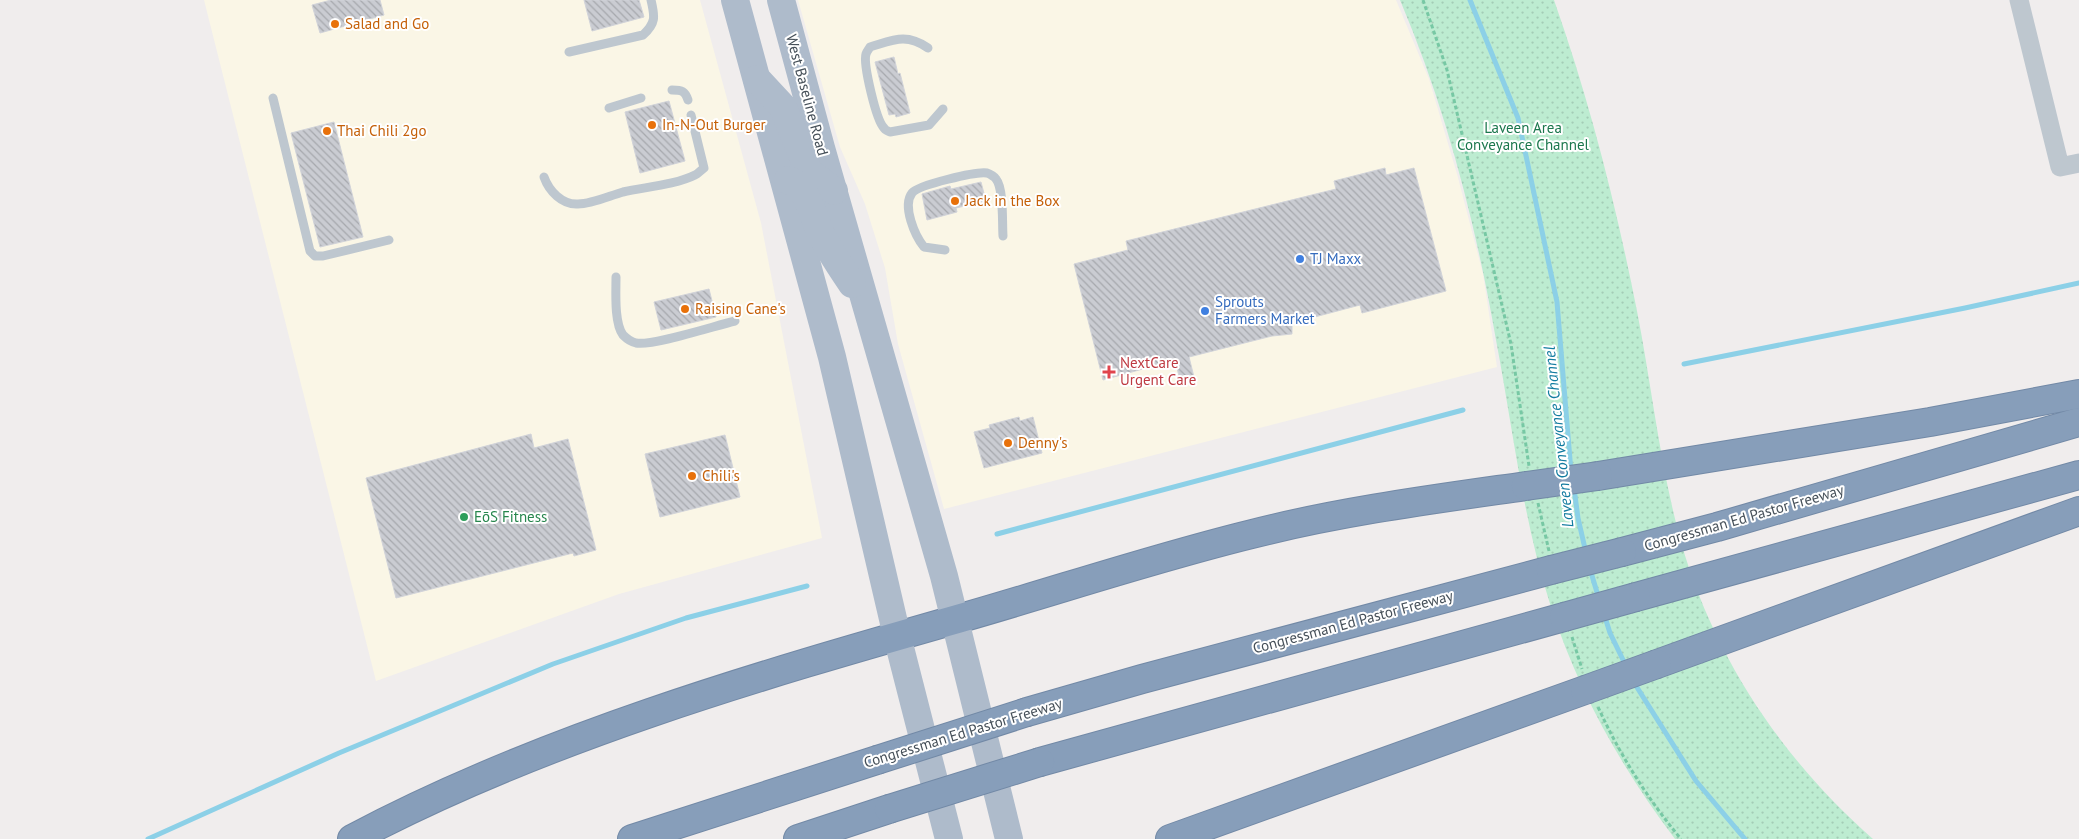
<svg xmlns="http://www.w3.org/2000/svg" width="2079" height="839" viewBox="0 0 2079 839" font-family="'PT Sans',sans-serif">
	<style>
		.commercial { fill: #faf6e6 }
		.park { fill: url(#park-dots) }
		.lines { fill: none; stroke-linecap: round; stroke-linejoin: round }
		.stream { stroke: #8cd0e7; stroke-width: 5 }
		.building { fill: url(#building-back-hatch); stroke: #d1d3d9 }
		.motorway-casing { stroke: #7289a6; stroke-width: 30 }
		.path { stroke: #77c8a4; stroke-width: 3; stroke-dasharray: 4 2.5; stroke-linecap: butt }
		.service { stroke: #bec7cf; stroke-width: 9 }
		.minor { stroke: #bec7cf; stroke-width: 19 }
		.primary { stroke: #aebbcb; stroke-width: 28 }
		.motorway { stroke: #879eba; stroke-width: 28 }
		.motorway-bridge-casing { stroke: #7289a6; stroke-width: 30; stroke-linecap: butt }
		.motorway-bridge { stroke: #879eba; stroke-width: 28 }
		.food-dot { fill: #e8710a; stroke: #fff; stroke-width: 2 }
		.shop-dot { fill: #3f7fe0; stroke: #fff; stroke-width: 2 }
		.health-dot { fill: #e0444e; stroke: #fff; stroke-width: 2 }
		.leisure-dot { fill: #2e9e5b; stroke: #fff; stroke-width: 2 }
		.labels { text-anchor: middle; stroke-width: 4; stroke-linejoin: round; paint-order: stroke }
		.food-label { font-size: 15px; fill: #c56008; stroke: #fff; text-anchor: start }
		.street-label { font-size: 15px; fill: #465059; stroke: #fff }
		.park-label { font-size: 15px; fill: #1b774d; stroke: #fff }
		.shop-label { font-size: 15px; fill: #366cbe; stroke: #fff; text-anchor: start }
		.health-label { font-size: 15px; fill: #be3a42; stroke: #fff; text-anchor: start }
		.leisure-label { font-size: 15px; fill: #27864d; stroke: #fff; text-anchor: start }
		.water-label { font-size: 16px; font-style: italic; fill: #137ca0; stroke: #fff }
	</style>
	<defs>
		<pattern id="park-dots" width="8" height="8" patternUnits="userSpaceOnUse" patternTransform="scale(1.25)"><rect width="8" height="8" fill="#bdecd1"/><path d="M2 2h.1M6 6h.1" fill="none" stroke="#a4ccb6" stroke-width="1.8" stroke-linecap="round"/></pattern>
		<pattern id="building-back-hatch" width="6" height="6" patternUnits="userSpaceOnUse" patternTransform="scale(1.25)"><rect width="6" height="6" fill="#caccd2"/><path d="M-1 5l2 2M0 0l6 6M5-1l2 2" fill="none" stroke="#a6a8ad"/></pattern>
	</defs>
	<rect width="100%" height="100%" fill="#f0eded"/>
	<g class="commercial">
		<path d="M 204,0 L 700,0 L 761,223 L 822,538 L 619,594 L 376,681 Z"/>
		<path d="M 798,0 L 1396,0 L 1429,79 L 1457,174 L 1483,274 L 1497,367 L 944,509 L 898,344 L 885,268 L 865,204 L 840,147 Z"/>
	</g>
	<path class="park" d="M 1400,0 L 1554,0 C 1590,102 1616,205 1637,311 C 1652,388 1660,466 1681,542 C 1714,658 1783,760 1873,839 L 1675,839 C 1622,769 1578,691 1551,607 C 1523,521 1513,429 1496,340 C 1476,225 1446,108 1400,0 Z"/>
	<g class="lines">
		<g class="stream">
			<path d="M 1470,0 L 1518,118 L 1557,302 L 1571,472"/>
			<path d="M 1684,364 L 1965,308 L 2079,283"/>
			<path d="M 1574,488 L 1578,518 L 1586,553"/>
			<path d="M 997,534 L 1463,410"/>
			<path d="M 1590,569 L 1599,599"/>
			<path d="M 1604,614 L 1610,633 L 1626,666"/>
			<path d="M 1633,681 L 1696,781 L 1745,839"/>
			<path d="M 148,839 L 339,753 L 553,664 L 686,618 L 807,586"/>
		</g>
	</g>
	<g class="building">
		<path d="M 331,0 L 380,0 L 384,15 L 320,33 L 312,5 Z"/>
		<path d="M 584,0 L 639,0 L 644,17 L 592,31 Z"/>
		<path d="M 894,57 L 898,74 L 900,73 L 910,113 L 896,117 L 895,114 L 889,115 L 875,62 Z"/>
		<path d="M 669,101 L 685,161 L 640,173 L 625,112 Z"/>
		<path d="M 334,122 L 363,237 L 320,247 L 291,133 Z"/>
		<path d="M 1385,168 L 1386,175 L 1414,168 L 1446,291 L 1362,313 L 1360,305 L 1292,323 L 1292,334 L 1272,336 L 1189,357 L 1194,377 L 1180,380 L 1175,360 L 1103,380 L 1074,264 L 1128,250 L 1126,241 L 1336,189 L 1334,181 Z"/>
		<path d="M 981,182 L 986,201 L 956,208 L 957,212 L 927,220 L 922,194 L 950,186 L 951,189 Z"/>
		<path d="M 709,289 L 716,317 L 661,330 L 654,302 Z"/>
		<path d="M 1019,417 L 1020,421 L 1033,417 L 1042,453 L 984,468 L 974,432 L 990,428 L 989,425 Z"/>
		<path d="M 531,434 L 534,448 L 568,439 L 596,550 L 574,556 L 573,553 L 396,598 L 366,478 Z"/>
		<path d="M 725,435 L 740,497 L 660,517 L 645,454 Z"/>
	</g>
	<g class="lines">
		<g class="motorway-casing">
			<g id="motorway">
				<path d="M 1598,476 L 1930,422 L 2079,394"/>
				<path d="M 1622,552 L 1717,527 L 2079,422"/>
				<path d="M 1636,597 L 2079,475"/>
				<path d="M 1657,664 L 2079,511"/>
				<path d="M 1027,712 L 1142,679 L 1551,570"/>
				<path d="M 1040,762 L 1564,617"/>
				<path d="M 352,839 C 540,739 757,676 961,618 C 1059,590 1154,558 1252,534 C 1342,511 1435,499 1526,486"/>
				<path d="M 632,839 L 877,760"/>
				<path d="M 798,839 L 889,809"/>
				<path d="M 1170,839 L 1585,690"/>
			</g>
		</g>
		<g class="path">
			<path d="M 1423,0 L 1447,70 L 1511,344 L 1529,466"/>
			<path d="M 1538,503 L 1549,551"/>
			<path d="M 1572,637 L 1582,669"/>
			<path d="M 1598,707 C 1620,755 1647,798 1681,839"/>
		</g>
		<g class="service">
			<path d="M 928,48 C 906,33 894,40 870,47 C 869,49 867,51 866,54 C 863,64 876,120 884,128 C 885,130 888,131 890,132 L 929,125 L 943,109"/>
			<path d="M 569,52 L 643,35 C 656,23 655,17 651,0"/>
			<path d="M 672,90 C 682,90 685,91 688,100"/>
			<path d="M 273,98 L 310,251 L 315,256 L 323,256 L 389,240"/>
			<path d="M 609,108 L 641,98"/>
			<path d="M 544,177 C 549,191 562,205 578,204 C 592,204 609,196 623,192 C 645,187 675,185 695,175 C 698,174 701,170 704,168 L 691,115"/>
			<path d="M 945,250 L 924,247 C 915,236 902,206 912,193 C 918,185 977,171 987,173 C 990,174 995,177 996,179 C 1004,189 1002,222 1003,236"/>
			<path d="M 616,277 C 616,292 614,323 623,335 C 626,338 632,342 636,343 C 653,346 714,326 735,321"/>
		</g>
		<path class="minor" d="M 2019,0 L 2060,167 L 2079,163"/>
		<g class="primary">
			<path d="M 735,0 L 832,357 L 897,636 L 949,839"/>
			<path d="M 781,0 L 821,148 L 944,576 L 1009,839"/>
			<path d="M 757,79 L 783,107 L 809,172 L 834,191"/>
			<path d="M 788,180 C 808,186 813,217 821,234 C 830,251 841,268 852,284"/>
		</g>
		<use href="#motorway" class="motorway"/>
		<g class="motorway-bridge-casing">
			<g id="motorway-bridge">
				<path d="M 1526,486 L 1598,476"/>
				<path d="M 1551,570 L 1622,552"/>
				<path d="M 1564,617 L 1636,597"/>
				<path d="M 1585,690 L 1657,664"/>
				<path d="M 877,760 L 1027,712"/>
				<path d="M 889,809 L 1040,762"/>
			</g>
		</g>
		<use href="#motorway-bridge" class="motorway-bridge"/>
	</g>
	<g class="food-dot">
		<circle cx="335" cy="24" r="5"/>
		<circle cx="652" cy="125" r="5"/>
		<circle cx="327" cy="131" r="5"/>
		<circle cx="955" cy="201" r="5"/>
		<circle cx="685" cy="309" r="5"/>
		<circle cx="1008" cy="443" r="5"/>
		<circle cx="692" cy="476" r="5"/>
	</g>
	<g class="shop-dot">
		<circle cx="1300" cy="259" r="5"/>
		<circle cx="1205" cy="311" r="5"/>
	</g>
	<path class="health-dot" d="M1106.5 364.5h5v5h5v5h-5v5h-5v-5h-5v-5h5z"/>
	<circle class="leisure-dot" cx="464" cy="517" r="5"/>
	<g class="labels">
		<g class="food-label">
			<text x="345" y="29">Salad and Go</text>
			<text x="662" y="130">In-N-Out Burger</text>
			<text x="337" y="136">Thai Chili 2go</text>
			<text x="965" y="206">Jack in the Box</text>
			<text x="695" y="314">Raising Cane's</text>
			<text x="1018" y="448">Denny's</text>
			<text x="702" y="481">Chili's</text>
		</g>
		<g class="street-label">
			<text transform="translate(807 95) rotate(75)" y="5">West Baseline Road</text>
			<text transform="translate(1744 518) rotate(-16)" y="5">Congressman Ed Pastor Freeway</text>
			<text transform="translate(1353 622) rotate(-15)" y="5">Congressman Ed Pastor Freeway</text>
			<text transform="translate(963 733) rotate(-17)" y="5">Congressman Ed Pastor Freeway</text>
		</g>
		<g class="park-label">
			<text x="1523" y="133">Laveen Area<tspan x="1523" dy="17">Conveyance Channel</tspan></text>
		</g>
		<g class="shop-label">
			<text x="1310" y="264">TJ Maxx</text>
			<text x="1215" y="307">Sprouts<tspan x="1215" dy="17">Farmers Market</tspan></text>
		</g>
		<g class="health-label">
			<text x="1120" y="368">NextCare<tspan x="1120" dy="17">Urgent Care</tspan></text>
		</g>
		<g class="leisure-label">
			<text x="474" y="522">EōS Fitness</text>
		</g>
		<g class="water-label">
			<text transform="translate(1558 437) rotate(-96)" y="6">Laveen Conveyance Channel</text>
		</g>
	</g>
</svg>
